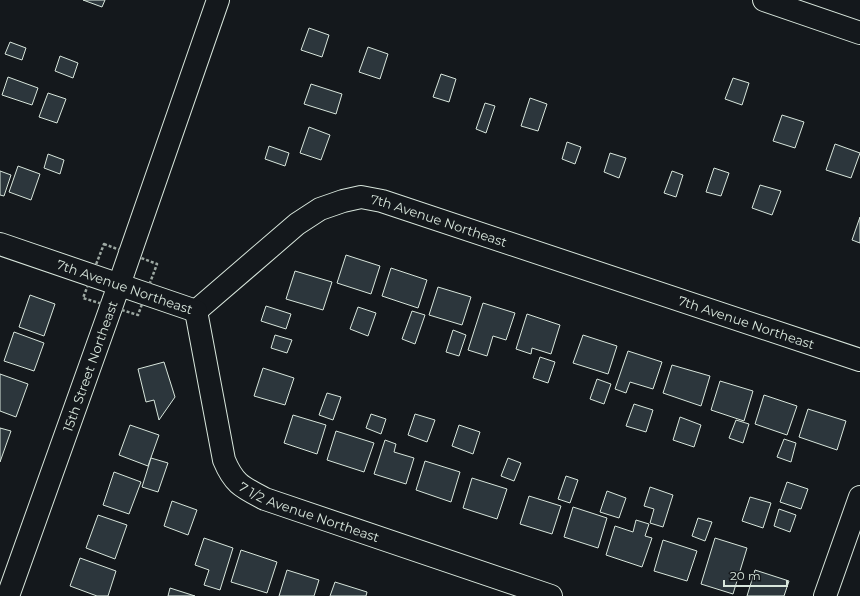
<svg xmlns="http://www.w3.org/2000/svg" width="860" height="596" viewBox="0 0 860 596" font-family="Montserrat,sans-serif">
	<style>
		.building { fill: #2c363c; stroke: #d8e6dc }
		.lines { fill: none; stroke-linecap: round; stroke-linejoin: round }
		.minor-casing { stroke: #d8e6dc; stroke-width: 24 }
		.path { stroke: #9da8a2; stroke-width: 2.5; stroke-dasharray: 3 2; stroke-linecap: butt }
		.minor { stroke: #14181c; stroke-width: 22 }
		.labels { text-anchor: middle; stroke-width: 3; stroke-linejoin: round; paint-order: stroke }
		.street-label { font-size: 13px; fill: #d8e6dc; stroke: #14181c }
	</style>
	<rect width="100%" height="100%" fill="#14181c"/>
	<g class="building">
		<path d="M 83,0 L 105,0 L 102,7 Z"/>
		<path d="M 309,28 L 329,35 L 322,57 L 301,50 Z"/>
		<path d="M 10,42 L 26,48 L 22,60 L 5,54 Z"/>
		<path d="M 368,47 L 388,54 L 380,79 L 359,72 Z"/>
		<path d="M 60,56 L 78,63 L 73,78 L 55,71 Z"/>
		<path d="M 441,74 L 456,79 L 449,102 L 433,97 Z"/>
		<path d="M 8,77 L 38,88 L 32,105 L 2,95 Z"/>
		<path d="M 733,78 L 749,83 L 742,105 L 725,99 Z"/>
		<path d="M 311,84 L 342,94 L 336,114 L 304,104 Z"/>
		<path d="M 48,93 L 66,99 L 57,123 L 39,117 Z"/>
		<path d="M 530,98 L 547,104 L 538,131 L 521,126 Z"/>
		<path d="M 485,103 L 495,106 L 486,133 L 476,129 Z"/>
		<path d="M 782,115 L 804,122 L 795,148 L 773,141 Z"/>
		<path d="M 309,127 L 330,135 L 321,160 L 300,153 Z"/>
		<path d="M 567,142 L 581,147 L 575,164 L 562,159 Z"/>
		<path d="M 835,144 L 860,153 L 851,178 L 826,170 Z"/>
		<path d="M 269,146 L 289,153 L 285,166 L 265,159 Z"/>
		<path d="M 610,153 L 626,158 L 619,178 L 604,172 Z"/>
		<path d="M 48,154 L 64,160 L 60,174 L 44,168 Z"/>
		<path d="M 18,166 L 40,174 L 31,200 L 9,192 Z"/>
		<path d="M 714,168 L 729,173 L 721,196 L 706,192 Z"/>
		<path d="M 0,171 L 11,175 L 4,196 L 0,195 Z"/>
		<path d="M 672,171 L 683,175 L 676,197 L 664,193 Z"/>
		<path d="M 760,185 L 781,191 L 772,215 L 752,208 Z"/>
		<path d="M 860,217 L 860,243 L 852,240 Z"/>
		<path d="M 346,255 L 380,266 L 371,294 L 337,283 Z"/>
		<path d="M 391,268 L 427,280 L 418,308 L 382,296 Z"/>
		<path d="M 295,271 L 332,282 L 323,310 L 286,299 Z"/>
		<path d="M 438,287 L 471,297 L 462,325 L 429,315 Z"/>
		<path d="M 30,295 L 55,304 L 44,336 L 19,327 Z"/>
		<path d="M 483,303 L 515,313 L 506,340 L 493,336 L 487,356 L 468,350 Z"/>
		<path d="M 266,306 L 291,314 L 286,329 L 261,321 Z"/>
		<path d="M 358,307 L 376,313 L 368,336 L 350,329 Z"/>
		<path d="M 412,311 L 425,315 L 415,344 L 402,339 Z"/>
		<path d="M 527,314 L 560,325 L 551,354 L 532,348 L 531,354 L 516,349 Z"/>
		<path d="M 453,330 L 466,335 L 459,356 L 446,352 Z"/>
		<path d="M 14,332 L 44,343 L 34,371 L 4,361 Z"/>
		<path d="M 275,335 L 292,340 L 287,353 L 271,348 Z"/>
		<path d="M 583,335 L 617,346 L 608,374 L 573,363 Z"/>
		<path d="M 628,351 L 662,362 L 653,389 L 630,382 L 626,393 L 615,389 Z"/>
		<path d="M 540,357 L 555,362 L 548,383 L 533,378 Z"/>
		<path d="M 164,362 L 175,397 L 159,420 L 154,400 L 146,402 L 138,369 Z"/>
		<path d="M 672,365 L 710,376 L 701,406 L 663,393 Z"/>
		<path d="M 263,368 L 294,378 L 285,405 L 254,396 Z"/>
		<path d="M 0,374 L 28,384 L 16,417 L 0,411 Z"/>
		<path d="M 597,379 L 611,384 L 604,404 L 590,399 Z"/>
		<path d="M 720,381 L 753,391 L 744,421 L 711,410 Z"/>
		<path d="M 327,393 L 341,397 L 333,420 L 319,415 Z"/>
		<path d="M 764,395 L 797,406 L 787,435 L 755,424 Z"/>
		<path d="M 634,404 L 653,410 L 646,432 L 626,426 Z"/>
		<path d="M 808,409 L 846,421 L 837,450 L 799,437 Z"/>
		<path d="M 371,414 L 386,419 L 381,434 L 366,428 Z"/>
		<path d="M 415,414 L 435,420 L 427,442 L 408,435 Z"/>
		<path d="M 293,415 L 326,425 L 317,454 L 284,443 Z"/>
		<path d="M 680,417 L 701,425 L 694,447 L 673,440 Z"/>
		<path d="M 736,420 L 749,424 L 743,443 L 729,438 Z"/>
		<path d="M 130,425 L 159,435 L 148,466 L 119,455 Z"/>
		<path d="M 459,425 L 480,432 L 473,454 L 452,446 Z"/>
		<path d="M 0,428 L 11,431 L 0,462 Z"/>
		<path d="M 336,431 L 374,443 L 364,472 L 327,460 Z"/>
		<path d="M 784,439 L 796,443 L 791,462 L 777,457 Z"/>
		<path d="M 385,440 L 396,444 L 394,452 L 414,458 L 406,484 L 374,474 Z"/>
		<path d="M 151,458 L 168,463 L 158,492 L 142,487 Z"/>
		<path d="M 508,458 L 521,463 L 514,481 L 501,476 Z"/>
		<path d="M 425,461 L 460,472 L 451,502 L 416,490 Z"/>
		<path d="M 114,472 L 141,482 L 129,514 L 103,505 Z"/>
		<path d="M 566,476 L 578,480 L 570,503 L 558,499 Z"/>
		<path d="M 472,478 L 507,489 L 497,519 L 463,508 Z"/>
		<path d="M 787,482 L 808,489 L 801,509 L 780,502 Z"/>
		<path d="M 650,487 L 673,495 L 663,527 L 650,523 L 654,509 L 644,506 Z"/>
		<path d="M 607,491 L 626,498 L 619,518 L 600,512 Z"/>
		<path d="M 529,496 L 561,506 L 552,534 L 520,524 Z"/>
		<path d="M 750,497 L 771,503 L 763,528 L 742,521 Z"/>
		<path d="M 172,501 L 197,510 L 188,535 L 164,526 Z"/>
		<path d="M 573,507 L 607,518 L 598,548 L 564,537 Z"/>
		<path d="M 779,509 L 796,515 L 790,532 L 774,526 Z"/>
		<path d="M 98,515 L 127,525 L 115,559 L 86,548 Z"/>
		<path d="M 698,518 L 712,522 L 705,541 L 692,536 Z"/>
		<path d="M 636,520 L 649,524 L 645,536 L 652,538 L 642,567 L 606,555 L 615,526 L 633,532 Z"/>
		<path d="M 204,538 L 233,548 L 220,590 L 204,585 L 209,570 L 195,565 Z"/>
		<path d="M 715,538 L 747,548 L 733,594 L 701,584 Z"/>
		<path d="M 663,540 L 697,551 L 687,581 L 654,571 Z"/>
		<path d="M 241,550 L 277,562 L 267,593 L 231,582 Z"/>
		<path d="M 80,558 L 116,571 L 108,596 L 97,596 L 70,586 Z"/>
		<path d="M 287,570 L 319,580 L 314,596 L 279,596 Z"/>
		<path d="M 755,570 L 789,581 L 784,596 L 747,596 Z"/>
		<path d="M 335,582 L 367,592 L 366,596 L 330,596 Z"/>
		<path d="M 170,588 L 195,596 L 168,596 Z"/>
	</g>
	<g class="lines">
		<g class="minor-casing">
			<g id="minor">
				<path d="M 764,0 L 860,33"/>
				<path id="s1" d="M 0,244 L 196,311"/>
				<path id="s2" d="M 196,311 L 297,224 L 320,209 L 343,201 L 361,197 L 382,201 L 860,360"/>
				<path id="s3" d="M 196,311 L 224,460 C 234,484 242,487 265,499 L 551,596"/>
				<path id="s4" d="M 8,596 L 119,285 L 218,0"/>
				<path d="M 825,596 L 860,497"/>
			</g>
		</g>
		<path class="path" d="M 104,244 L 157,264 L 138,315 L 83,298 Z"/>
		<use href="#minor" class="minor"/>
	</g>
	<g class="labels">
		<g class="street-label">
			<text dy="5" stroke="none"><textPath href="#s2" startOffset="285">7th Avenue Northeast</textPath></text>
			<text dy="5" stroke="none"><textPath href="#s1" startOffset="132">7th Avenue Northeast</textPath></text>
			<text dy="5" stroke="none"><textPath href="#s2" startOffset="609">7th Avenue Northeast</textPath></text>
			<text dy="5" stroke="none"><textPath href="#s4" startOffset="244">15th Street Northeast</textPath></text>
			<text dy="5" stroke="none"><textPath href="#s3" startOffset="256">7 1/2 Avenue Northeast</textPath></text>
		</g>
	</g>
	<path d="M724 580v6h63v-6" fill="none" stroke="#d8e6dc" stroke-width="2"/>
	<text x="730" y="580" font-size="12" fill="#d8e6dc" stroke="#14181c" stroke-width="3" paint-order="stroke">20 m</text>
</svg>
